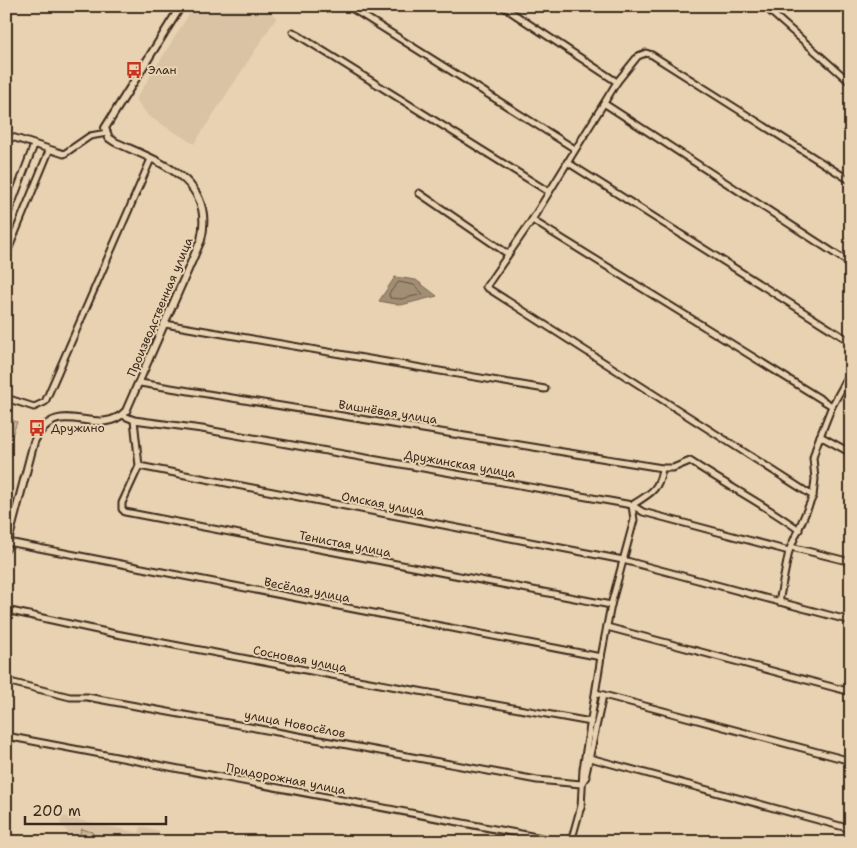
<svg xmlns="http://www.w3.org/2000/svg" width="857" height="848" viewBox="0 0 857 848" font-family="'Shantell Sans',sans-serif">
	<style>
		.built { fill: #d9c3a4 }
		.green { fill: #cab497; stroke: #826f5a }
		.water { fill: #a28e75; stroke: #796652 }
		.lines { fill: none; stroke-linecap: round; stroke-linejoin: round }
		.shore { stroke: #645241; stroke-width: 1 }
		.minor-casing { stroke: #3b2a1e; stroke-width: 9 }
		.tertiary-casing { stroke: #3b2a1e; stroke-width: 10 }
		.minor { stroke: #e9d2b1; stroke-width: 5 }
		.tertiary { stroke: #e9d2b1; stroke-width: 6 }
		.labels { text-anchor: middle; stroke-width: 4; stroke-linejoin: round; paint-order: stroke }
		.poi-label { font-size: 12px; fill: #3b2a1e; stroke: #e9d2b1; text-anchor: start }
		.street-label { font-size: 12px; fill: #3b2a1e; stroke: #e9d2b1 }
	</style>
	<rect width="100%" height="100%" fill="#e9d2b1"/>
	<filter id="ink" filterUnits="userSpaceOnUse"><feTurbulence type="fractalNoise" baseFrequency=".02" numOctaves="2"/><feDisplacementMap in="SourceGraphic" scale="10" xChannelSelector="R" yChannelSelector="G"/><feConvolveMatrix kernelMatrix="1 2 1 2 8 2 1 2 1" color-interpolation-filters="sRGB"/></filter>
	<g filter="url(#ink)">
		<g class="built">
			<path d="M 194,6 L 260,6 L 277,17 L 194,144 L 148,116 L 136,99 Z"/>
			<path d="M 62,816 L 139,833 L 141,826 L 159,831 L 158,842 L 76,842 L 60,823 Z"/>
		</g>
		<g class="green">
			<path d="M 6,418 L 17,422 L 6,451 Z"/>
			<path d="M 82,829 L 92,832 L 97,842 L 84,842 L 79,835 Z"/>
		</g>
		<path class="water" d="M 395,277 L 416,280 L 437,296 L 401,305 L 379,301 Z"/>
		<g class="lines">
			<path class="shore" d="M 399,282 L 414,285 L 423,294 L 401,299 L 390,298 L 389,294 Z"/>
			<g class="minor-casing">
				<g id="minor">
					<path d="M 348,6 L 575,149"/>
					<path d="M 502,6 L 617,82"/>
					<path d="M 764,6 L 851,83"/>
					<path d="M 293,32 L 549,192"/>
					<path d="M 6,40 L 6,43"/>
					<path d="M 605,104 L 851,264"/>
					<path d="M 6,135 L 64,154 L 90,136 L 107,133"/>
					<path d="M 567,162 L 851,342"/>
					<path d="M 419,193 L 508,254"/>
					<path d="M 6,219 L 34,145"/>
					<path d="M 532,220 L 832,406"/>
					<path d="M 6,255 L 49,151"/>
					<path d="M 165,324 L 545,389"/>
					<path d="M 140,383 L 662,468"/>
					<path d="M 6,398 L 34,407 L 45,402 L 151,159"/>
					<path d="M 122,415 L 134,420 L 202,429 L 632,505 L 643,512 L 789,551"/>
					<path d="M 134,420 L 139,466 L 122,503 L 122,509 L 125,512 L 611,605"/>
					<path d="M 820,436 L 851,453"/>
					<path d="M 139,466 L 623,560 L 851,621"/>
					<path d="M 813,496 L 486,287 L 532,220 L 617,82 L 638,56 L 646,53 L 652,55 L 851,181"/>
					<path d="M 8,542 L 601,657"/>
					<path d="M 791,547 L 851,562"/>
					<path d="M 779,602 L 789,551 L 813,496 L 815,479 L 813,458 L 817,444 L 832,406 L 851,372"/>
					<path d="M 6,610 L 111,633 L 358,680 L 591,722"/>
					<path d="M 607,627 L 851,692"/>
					<path d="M 6,681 L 70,697 L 87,697 L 537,780 L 581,784 L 586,777"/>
					<path d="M 596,693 L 851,761"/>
					<path d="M 6,736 L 563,842"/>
					<path d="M 590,758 L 851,829"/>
					<path d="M 585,778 L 603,695"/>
					<path d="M 581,808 L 583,769 L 601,657 L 611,605 L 634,520 L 632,505 C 650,494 660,489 662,468 L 673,468 L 690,461 C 726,485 764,504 799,530"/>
					<path d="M 571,842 L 581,806"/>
				</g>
			</g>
			<g class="tertiary-casing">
				<path id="tertiary" d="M 6,549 L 34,442 C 57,392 97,441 126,411 L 201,240 C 216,179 159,162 115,142 L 109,138 L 105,128 L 181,6"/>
			</g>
			<use href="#minor" class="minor"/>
			<use href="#tertiary" class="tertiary"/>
		</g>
	</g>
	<defs>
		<g id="bus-bare" transform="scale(1.35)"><path d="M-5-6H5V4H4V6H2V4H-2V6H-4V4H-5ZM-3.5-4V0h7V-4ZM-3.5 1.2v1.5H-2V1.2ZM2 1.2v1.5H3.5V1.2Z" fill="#c8321e" stroke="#e9d2b1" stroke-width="2.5" paint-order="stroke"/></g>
	</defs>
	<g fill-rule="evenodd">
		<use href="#bus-bare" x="134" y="70"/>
		<use href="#bus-bare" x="37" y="428"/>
	</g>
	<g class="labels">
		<g class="poi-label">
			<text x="148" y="74">Элан</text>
			<text x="51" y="432">Дружино</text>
		</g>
		<g class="street-label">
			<text transform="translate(160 307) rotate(-67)" y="4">Производственная улица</text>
			<text transform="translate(388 412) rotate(9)" y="4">Вишнёвая улица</text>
			<text transform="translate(460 464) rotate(10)" y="4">Дружинская улица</text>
			<text transform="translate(383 504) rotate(11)" y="4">Омская улица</text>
			<text transform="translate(345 544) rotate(11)" y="4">Тенистая улица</text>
			<text transform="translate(307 590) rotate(11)" y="4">Весёлая улица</text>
			<text transform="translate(300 659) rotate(11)" y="4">Сосновая улица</text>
			<text transform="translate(295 724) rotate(11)" y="4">улица Новосёлов</text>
			<text transform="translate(286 779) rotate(11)" y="4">Придорожная улица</text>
		</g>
	</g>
	<rect width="857" height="848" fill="none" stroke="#e9d2b1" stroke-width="25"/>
	<rect x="12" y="12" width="832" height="823" fill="none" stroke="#3b2a1e" stroke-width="2" filter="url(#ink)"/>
	<path d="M25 816v8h141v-8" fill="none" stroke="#3b2a1e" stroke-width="2.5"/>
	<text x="32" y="816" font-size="15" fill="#3b2a1e" stroke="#e9d2b1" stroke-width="4" paint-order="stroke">200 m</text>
</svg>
